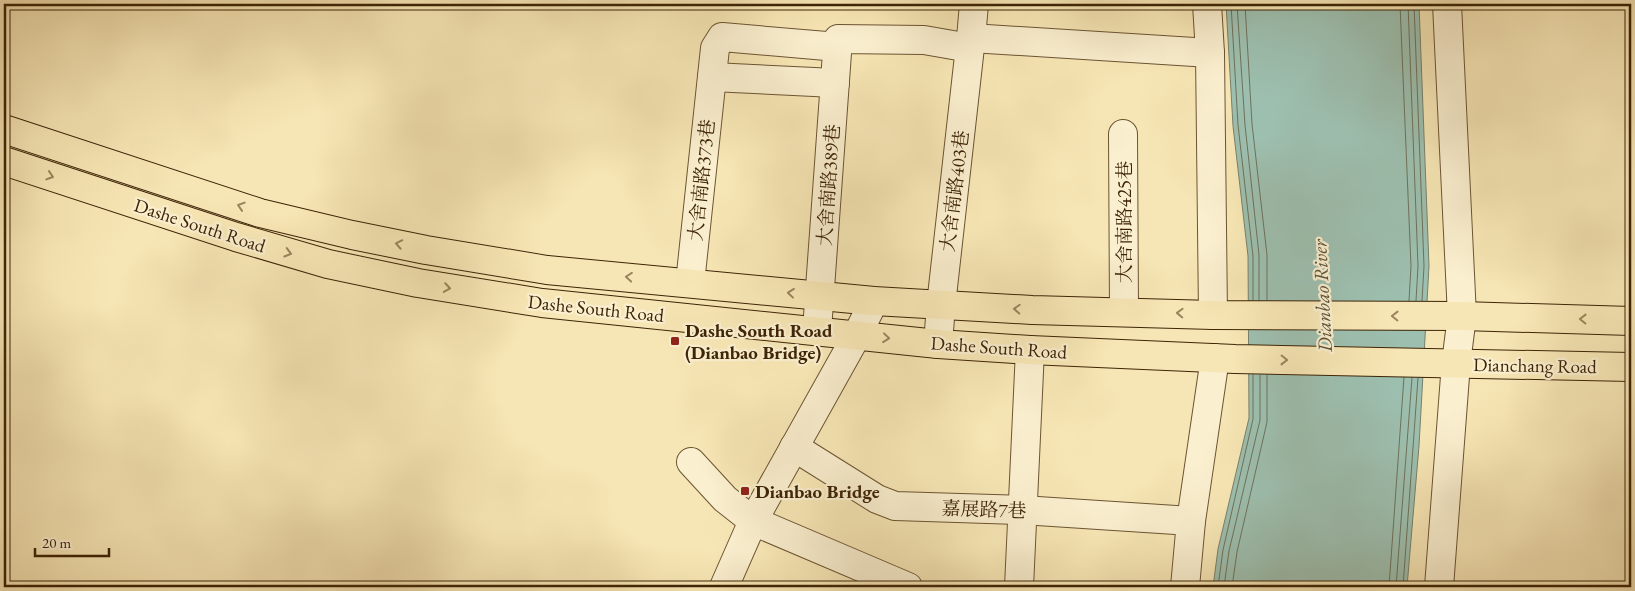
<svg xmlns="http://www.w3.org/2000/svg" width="1635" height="591" viewBox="0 0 1635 591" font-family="'EB Garamond','Noto Serif TC',serif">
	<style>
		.water { fill: #9dbfaf; stroke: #77816b }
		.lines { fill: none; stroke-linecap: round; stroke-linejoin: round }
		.shore { stroke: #6d725a; stroke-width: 1 }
		.minor-casing { stroke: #6c5432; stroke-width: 30 }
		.major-casing { stroke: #3d2406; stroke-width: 30 }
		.minor { stroke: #faefcf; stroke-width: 28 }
		.major { stroke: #f7e6b5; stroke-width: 28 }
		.oneway { stroke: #9a855e }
		.poi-dot { fill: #8f2418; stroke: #faefcf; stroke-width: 2 }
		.labels { text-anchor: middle; stroke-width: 4.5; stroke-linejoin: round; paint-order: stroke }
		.street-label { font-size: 19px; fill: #3d2406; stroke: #faefcf }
		.poi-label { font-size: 19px; font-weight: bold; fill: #3d2406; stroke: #faefcf; text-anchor: start }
		.water-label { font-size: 20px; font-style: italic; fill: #5a5239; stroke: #faefcf }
	</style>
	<rect width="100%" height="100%" fill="#f7e6b5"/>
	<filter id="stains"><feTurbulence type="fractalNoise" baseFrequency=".004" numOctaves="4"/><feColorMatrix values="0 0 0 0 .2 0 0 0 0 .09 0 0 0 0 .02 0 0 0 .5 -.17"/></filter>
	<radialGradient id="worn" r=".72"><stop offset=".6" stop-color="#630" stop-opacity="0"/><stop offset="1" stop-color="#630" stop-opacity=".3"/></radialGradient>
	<path class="water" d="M 1226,4 L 1419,4 L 1429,266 L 1419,446 L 1407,587 L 1213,587 L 1218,549 L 1249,418 L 1248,256 L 1233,126 Z"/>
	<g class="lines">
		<g class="shore">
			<path d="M 1231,4 L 1238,125 L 1253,256 L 1253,300"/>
			<path d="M 1237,4 L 1245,125 L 1259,255 L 1259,300"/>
			<path d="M 1245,4 L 1252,124 L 1267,255 L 1267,300"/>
			<path d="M 1400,4 L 1411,266 L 1409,301"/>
			<path d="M 1408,4 L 1418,266 L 1416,301"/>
			<path d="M 1414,4 L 1424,266 L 1422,301"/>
			<path d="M 1218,587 L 1223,550 L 1253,419 L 1253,374"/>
			<path d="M 1224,587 L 1229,551 L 1260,420 L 1260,375"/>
			<path d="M 1232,587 L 1237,552 L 1267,422 L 1267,375"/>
			<path d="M 1389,587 L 1404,377"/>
			<path d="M 1396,587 L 1412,378"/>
			<path d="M 1403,587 L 1418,378"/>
		</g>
		<g class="minor-casing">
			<g id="minor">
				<path d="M 1207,4 L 1210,53 L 1213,315"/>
				<path d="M 971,38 L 1210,53"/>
				<path d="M 712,77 L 835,83"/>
				<path d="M 1123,134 L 1124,311"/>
				<path d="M 690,283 L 715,48 L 722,37 L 838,47"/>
				<path d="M 817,330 L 838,39 L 924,40 L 970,48"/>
				<path d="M 938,344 L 941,305 L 971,38 L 974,4"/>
				<path d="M 794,447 L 877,499 L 895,506 L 1022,510 L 1191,521"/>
				<path d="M 691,462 L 725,499 L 753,521 L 908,587"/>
				<path d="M 724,587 L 753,521 L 857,335 L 874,301"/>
				<path d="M 1019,587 L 1030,350"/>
				<path d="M 1185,587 L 1191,521 L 1215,358"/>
				<path d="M 1439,587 L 1456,363 L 1462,316 L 1447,4"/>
			</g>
		</g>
		<g class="major-casing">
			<g id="major">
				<path d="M 4,129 L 260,213 L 352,235 L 426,250 L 547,270 L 874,301 L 1032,310 L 1213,315 L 1462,316 L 1631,321"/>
				<path d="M 4,161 L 236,237 L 328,264 L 418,283 L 542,303 L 938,344 L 1030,350 L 1235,359 L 1631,367"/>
			</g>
		</g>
		<use href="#minor" class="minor"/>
		<use href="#major" class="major"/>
	</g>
	<defs><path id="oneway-chevron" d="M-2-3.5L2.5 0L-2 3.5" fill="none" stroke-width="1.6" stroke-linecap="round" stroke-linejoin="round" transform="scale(1.25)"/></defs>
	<g class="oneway">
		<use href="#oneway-chevron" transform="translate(50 176) rotate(18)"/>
		<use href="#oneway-chevron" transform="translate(241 206) rotate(-162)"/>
		<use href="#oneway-chevron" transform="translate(399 244) rotate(-169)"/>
		<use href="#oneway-chevron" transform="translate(288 253) rotate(16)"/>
		<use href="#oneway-chevron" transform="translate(629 277) rotate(-175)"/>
		<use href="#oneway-chevron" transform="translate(447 288) rotate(9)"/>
		<use href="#oneway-chevron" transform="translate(791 293) rotate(-174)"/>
		<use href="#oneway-chevron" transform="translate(1017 309) rotate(-177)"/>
		<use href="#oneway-chevron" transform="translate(1180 313) rotate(-178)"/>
		<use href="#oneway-chevron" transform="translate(1395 316) rotate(-179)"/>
		<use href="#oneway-chevron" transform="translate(1583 319) rotate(-179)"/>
		<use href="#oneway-chevron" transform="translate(886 338) rotate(6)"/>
		<use href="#oneway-chevron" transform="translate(1284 360) rotate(1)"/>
	</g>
	<g class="poi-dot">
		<rect x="670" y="336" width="10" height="10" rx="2.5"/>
		<rect x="740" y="486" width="10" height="10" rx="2.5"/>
	</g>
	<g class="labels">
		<g class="street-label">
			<text transform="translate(701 180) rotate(-84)" y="7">大舍南路373巷</text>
			<text transform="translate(828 185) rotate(-86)" y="7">大舍南路389巷</text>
			<text transform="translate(954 191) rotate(-83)" y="7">大舍南路403巷</text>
			<text transform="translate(1124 222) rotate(-90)" y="7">大舍南路425巷</text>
			<text transform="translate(200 225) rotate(18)" y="7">Dashe South Road</text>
			<text transform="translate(596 308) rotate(6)" y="7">Dashe South Road</text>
			<text transform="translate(999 347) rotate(4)" y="7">Dashe South Road</text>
			<text transform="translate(1535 365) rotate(1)" y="7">Dianchang Road</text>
			<text transform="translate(984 509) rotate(2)" y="7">嘉展路7巷</text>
		</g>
		<g class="poi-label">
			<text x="685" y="337">Dashe South Road<tspan x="685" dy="22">(Dianbao Bridge)</tspan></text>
			<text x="755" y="498">Dianbao Bridge</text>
		</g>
		<g class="water-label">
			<text transform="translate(1322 296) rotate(-93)" y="7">Dianbao River</text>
		</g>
	</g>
	<rect width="1635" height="591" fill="none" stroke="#f7e6b5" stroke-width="20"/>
	<rect x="5" y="5" width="1625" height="581" fill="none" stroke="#3d2406" stroke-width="2.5"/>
	<rect x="10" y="10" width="1615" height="571" fill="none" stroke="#3d2406"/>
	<path d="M35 548v8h74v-8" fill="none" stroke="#3d2406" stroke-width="2.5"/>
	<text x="42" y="548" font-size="15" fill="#3d2406" stroke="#faefcf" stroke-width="4" paint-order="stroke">20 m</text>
	<rect width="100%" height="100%" filter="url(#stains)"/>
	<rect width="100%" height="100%" fill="url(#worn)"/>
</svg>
